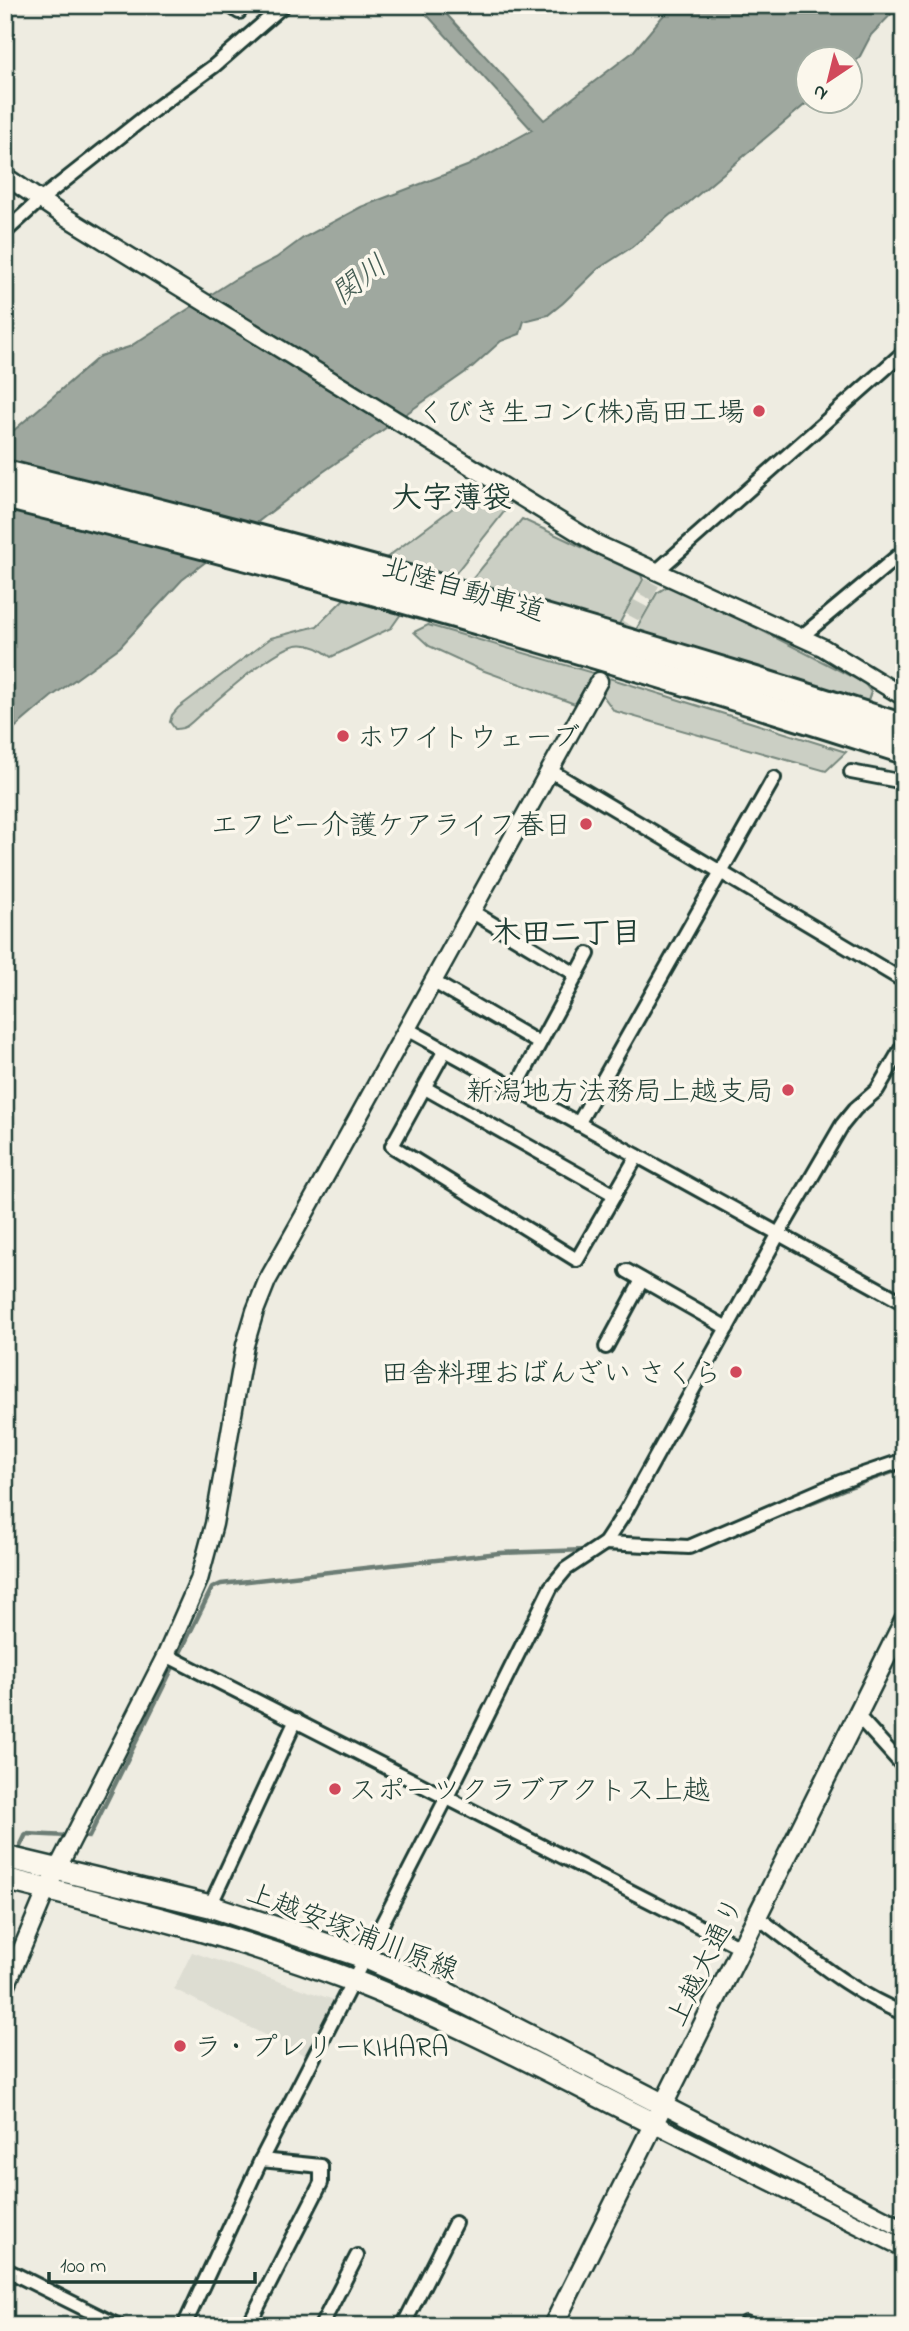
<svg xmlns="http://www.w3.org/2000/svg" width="909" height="2331" viewBox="0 0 909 2331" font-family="'Indie Flower','Klee One',sans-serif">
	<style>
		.built { fill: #ddddd2 }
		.green { fill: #cbcfc4; stroke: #75867c; stroke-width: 2 }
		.water { fill: #9fa89f; stroke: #6c7d74; stroke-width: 2 }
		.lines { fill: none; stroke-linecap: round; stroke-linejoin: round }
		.stream { stroke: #6c7d74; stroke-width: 4.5 }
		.tertiary-tunnel { stroke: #c5c9be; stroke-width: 16; stroke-dasharray: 16 8; stroke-linecap: butt }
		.minor-casing { stroke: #1f3d34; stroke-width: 18 }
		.tertiary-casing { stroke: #1f3d34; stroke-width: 21 }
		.secondary-casing { stroke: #1f3d34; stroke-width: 23 }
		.primary-casing { stroke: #1f3d34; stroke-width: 26 }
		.motorway-casing { stroke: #1f3d34; stroke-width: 30 }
		.minor { stroke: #fbf7ec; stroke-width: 12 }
		.tertiary { stroke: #fbf7ec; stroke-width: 16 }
		.secondary { stroke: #fbf7ec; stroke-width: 18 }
		.primary { stroke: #fbf7ec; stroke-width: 21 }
		.motorway { stroke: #fbf7ec; stroke-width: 24 }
		.poi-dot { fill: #d1495b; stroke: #fbf7ec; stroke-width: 2.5 }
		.labels { text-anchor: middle; stroke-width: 7; stroke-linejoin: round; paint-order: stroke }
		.poi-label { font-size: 28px; fill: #1f3d34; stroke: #fbf7ec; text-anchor: end }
		.street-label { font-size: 28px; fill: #1f3d34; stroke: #fbf7ec }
		.water-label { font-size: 30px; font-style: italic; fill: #455d54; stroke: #fbf7ec }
		.neighbourhood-label { font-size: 30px; font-weight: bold; fill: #1f3d34; stroke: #fbf7ec }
	</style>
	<rect width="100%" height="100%" fill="#eeece1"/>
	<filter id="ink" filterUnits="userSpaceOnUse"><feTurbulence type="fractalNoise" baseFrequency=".0143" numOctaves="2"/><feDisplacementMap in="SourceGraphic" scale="14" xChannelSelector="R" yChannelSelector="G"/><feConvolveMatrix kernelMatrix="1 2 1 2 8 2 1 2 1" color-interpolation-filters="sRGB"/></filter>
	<g filter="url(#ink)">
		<path class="built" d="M 192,1952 L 337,2001 L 308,2057 L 174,1989 Z"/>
		<g class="green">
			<path d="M 481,487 L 511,503 L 447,584 L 378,564 Z"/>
			<path d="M 522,519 L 641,575 L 643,580 L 617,628 L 538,607 L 470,582 Z"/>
			<path d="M 668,586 L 698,598 L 864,683 L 871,692 L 866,706 L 856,698 L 674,644 L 633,635 L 657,593 Z"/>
			<path d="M 350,593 L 403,611 L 391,628 L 331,657 C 321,649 309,643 296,645 C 271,651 223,695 202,713 C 193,720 187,730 175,729 L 170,722 L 172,715 L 178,708 L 271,638 L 317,626 Z"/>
			<path d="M 428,625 L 593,673 L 575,704 L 479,669 L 429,646 L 414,632 Z"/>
			<path d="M 609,678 L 846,752 L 826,771 L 614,711 L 601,693 Z"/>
		</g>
		<path class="water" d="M 418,5 L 438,5 L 544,120 L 633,52 L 662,17 L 678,5 L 900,5 L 871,35 L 859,58 L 850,66 L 850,60 L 808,60 L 808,102 L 680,210 L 671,214 L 632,247 L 598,269 L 563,303 L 548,315 L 524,321 L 520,334 L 501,341 L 470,369 L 323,472 L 182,580 L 120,647 L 51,697 L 5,736 L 5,438 L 100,356 L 129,347 L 235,279 L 276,258 L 303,238 L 361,207 L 467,166 L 532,130 Z"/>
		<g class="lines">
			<g class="stream">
				<path d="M 732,1535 L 852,1486 L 904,1468"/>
				<path d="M 599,1550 L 656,1551"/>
				<path d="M 77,1836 L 89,1837 L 212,1588 L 221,1584 L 499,1553 L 586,1550"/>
				<path d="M 16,1855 L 26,1834 L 69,1836"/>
			</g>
			<path class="tertiary-tunnel" d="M 599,681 L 652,582"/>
			<g class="minor-casing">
				<g id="minor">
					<path d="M 229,5 L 239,12"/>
					<path d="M 5,232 L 40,200 L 155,109 L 214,66 L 284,5"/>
					<path d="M 657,571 L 904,352"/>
					<path d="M 801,637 L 904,551"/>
					<path d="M 549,770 L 904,981"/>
					<path d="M 851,772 L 904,782"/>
					<path d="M 471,911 L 577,975"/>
					<path d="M 434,982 L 539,1043"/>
					<path d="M 409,1030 L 904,1303"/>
					<path d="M 445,1050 L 392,1146 L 577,1260 L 637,1156"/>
					<path d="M 425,1088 L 615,1195"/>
					<path d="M 515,1089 L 588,954"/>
					<path d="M 578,1124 L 774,778"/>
					<path d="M 627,1271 L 727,1328"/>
					<path d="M 606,1347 L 642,1280"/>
					<path d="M 605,1543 L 689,1547 L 840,1482 L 904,1460"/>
					<path d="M 166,1655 L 740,1947"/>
					<path d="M 857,1715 L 904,1767"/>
					<path d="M 210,1906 L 296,1720"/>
					<path d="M 756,1916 C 803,1950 849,1992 903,2013"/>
					<path d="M 5,2269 L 119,2326"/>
					<path d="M 746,2323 L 752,2326"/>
					<path d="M 184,2326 L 261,2160 L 447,1797 L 551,1587 L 566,1569 L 605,1543 L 626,1511 L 778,1235 L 842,1125 L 855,1109 L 877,1090 L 904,1044"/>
					<path d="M 248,2326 L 321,2183 L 321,2166 L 261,2160"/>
					<path d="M 321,2326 L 357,2256"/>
					<path d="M 403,2326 L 455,2223"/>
				</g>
			</g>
			<g class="tertiary-casing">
				<g id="tertiary">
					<path d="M 5,176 L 61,214 L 597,544 L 822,647 L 904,697"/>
					<path d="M 5,1989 L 47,1889 L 166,1655 L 199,1580 L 214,1524 L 245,1345 L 255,1311 L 267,1281 C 379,1082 489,882 599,681"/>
					<path d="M 662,2104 L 904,2229"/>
					<path d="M 653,2123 L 904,2248"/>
				</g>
			</g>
			<g class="secondary-casing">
				<path id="secondary" d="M 553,2326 L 904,1621"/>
			</g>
			<g class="primary-casing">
				<g id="primary">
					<path d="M 5,1857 L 210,1906 L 364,1957 L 444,1992 L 662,2104"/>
					<path d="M 5,1879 C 122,1908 238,1937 351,1980 C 455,2020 554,2074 653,2123"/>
				</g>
			</g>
			<g class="motorway-casing">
				<g id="motorway">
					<path d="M 5,473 C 307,547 608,631 904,727"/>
					<path d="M 5,496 C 307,570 608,656 904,751"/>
				</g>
			</g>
			<use href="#minor" class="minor"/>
			<use href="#tertiary" class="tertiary"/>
			<use href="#secondary" class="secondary"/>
			<use href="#primary" class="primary"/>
			<use href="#motorway" class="motorway"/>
		</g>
	</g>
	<g class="poi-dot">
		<circle cx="759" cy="411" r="7"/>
		<circle cx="343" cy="736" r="7"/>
		<circle cx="586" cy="824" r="7"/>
		<circle cx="788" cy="1090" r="7"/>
		<circle cx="736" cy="1372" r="7"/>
		<circle cx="335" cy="1789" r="7"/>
		<circle cx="180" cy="2046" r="7"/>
	</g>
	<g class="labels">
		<g class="poi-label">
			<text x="745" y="421">くびき生コン(株)高田工場</text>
			<text x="357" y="746" text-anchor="start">ホワイトウェーブ</text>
			<text x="572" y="834">エフビー介護ケアライフ春日</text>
			<text x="774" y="1100">新潟地方法務局上越支局</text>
			<text x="722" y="1382">田舎料理おばんざい さくら</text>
			<text x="349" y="1799" text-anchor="start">スポーツクラブアクトス上越</text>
			<text x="194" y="2056" text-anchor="start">ラ・プレリーKIHARA</text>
		</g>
		<g class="street-label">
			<text transform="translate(464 588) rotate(16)" y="10">北陸自動車道</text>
			<text transform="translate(353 1930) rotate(21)" y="10">上越安塚浦川原線</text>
			<text transform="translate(704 1961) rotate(-64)" y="10">上越大通り</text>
		</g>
		<g class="water-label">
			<text transform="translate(359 279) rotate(-37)" y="10">関川</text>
		</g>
		<g class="neighbourhood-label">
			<text x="452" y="507">大字薄袋</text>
			<text x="566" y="942">木田二丁目</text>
		</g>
	</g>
	<rect width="909" height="2331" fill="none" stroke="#fbf7ec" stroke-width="28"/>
	<rect x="14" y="14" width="881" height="2303" fill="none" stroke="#1f3d34" stroke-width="2.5" filter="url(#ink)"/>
	<g transform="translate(829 80) rotate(215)"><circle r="33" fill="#fbf7ec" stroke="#a3ada2" stroke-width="2"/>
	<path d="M0-5L12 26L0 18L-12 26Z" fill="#d1495b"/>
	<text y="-10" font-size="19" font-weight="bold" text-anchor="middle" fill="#1f3d34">N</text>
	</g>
	<path d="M49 2272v10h206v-10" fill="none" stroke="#1f3d34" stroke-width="3.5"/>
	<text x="60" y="2272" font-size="21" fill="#1f3d34" stroke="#fbf7ec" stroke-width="5" paint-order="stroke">100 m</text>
</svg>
